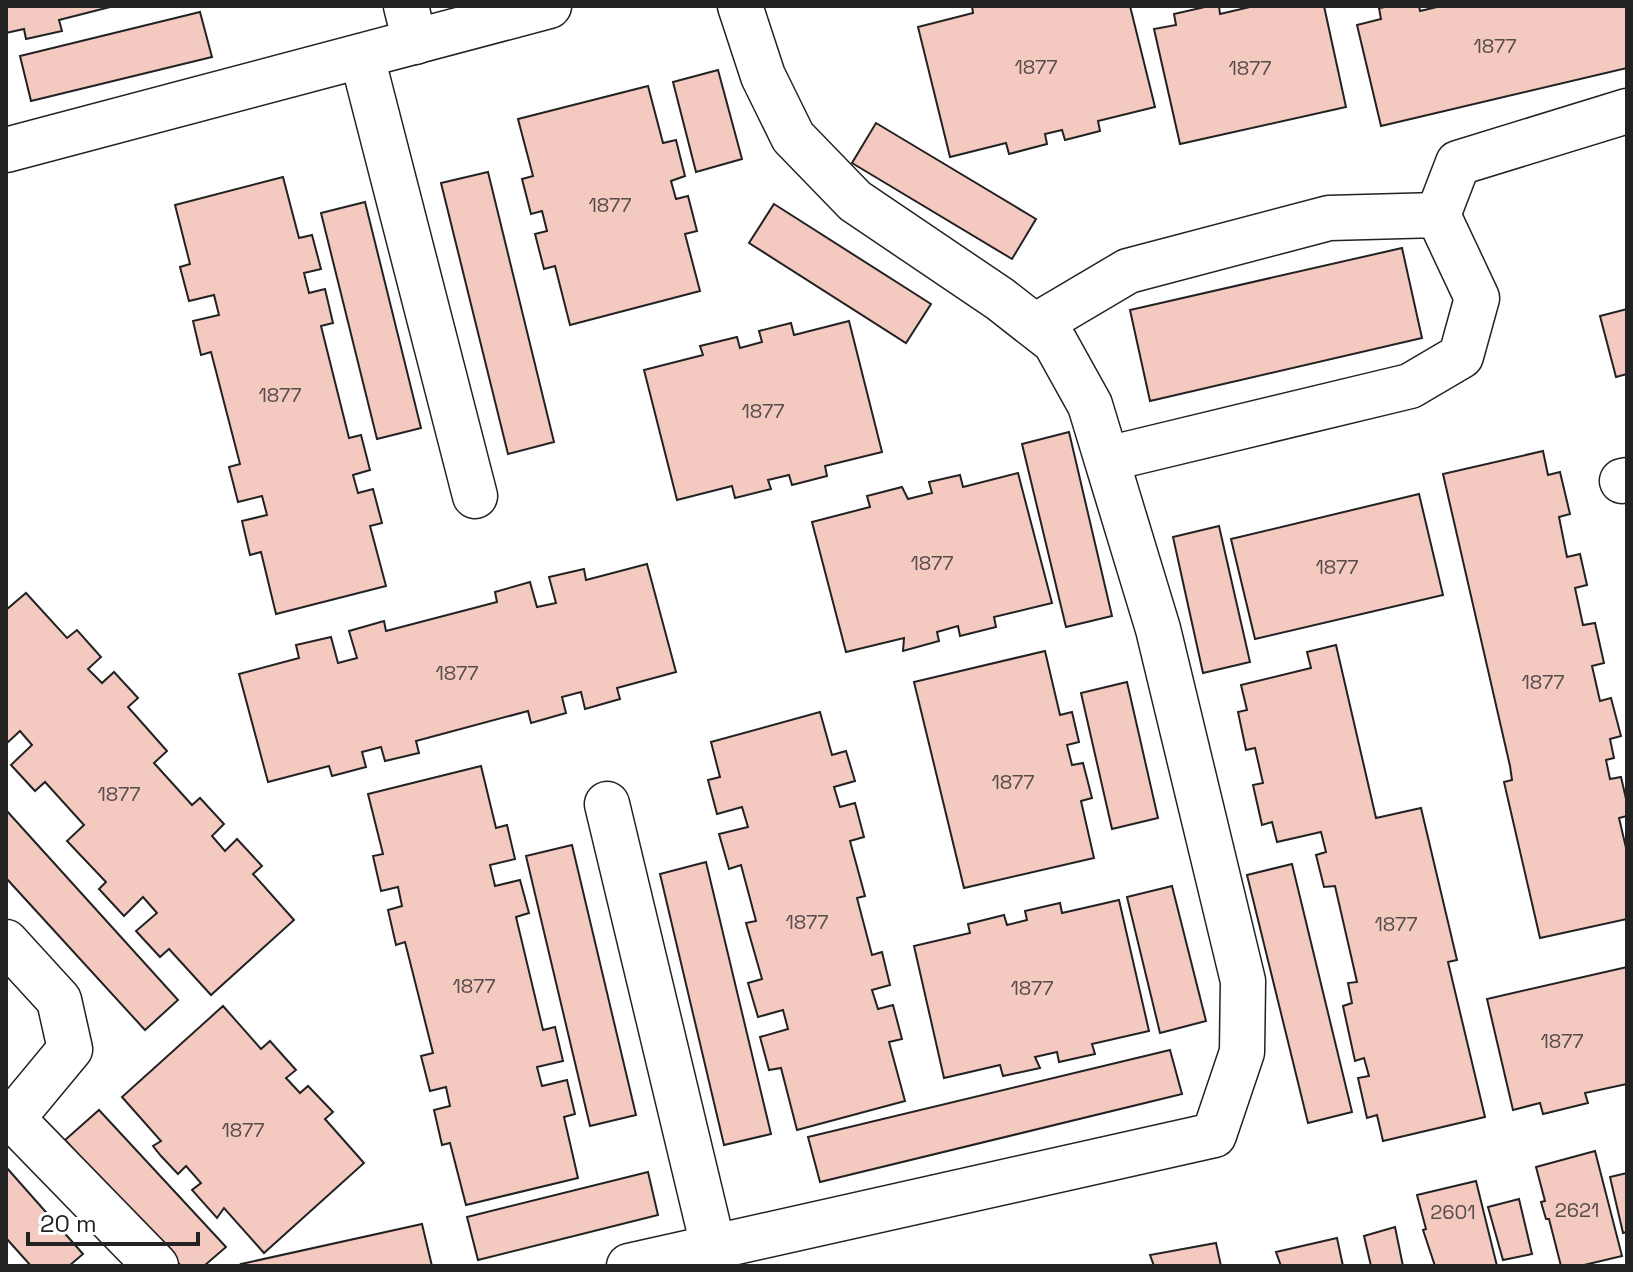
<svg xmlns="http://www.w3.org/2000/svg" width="1633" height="1272" viewBox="0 0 1633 1272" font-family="'Space Grotesk',sans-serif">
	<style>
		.building { fill: #f3c9c0; stroke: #222; stroke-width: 2 }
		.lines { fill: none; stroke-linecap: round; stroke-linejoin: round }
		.minor-casing { stroke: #222; stroke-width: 47 }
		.minor { stroke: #fff; stroke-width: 44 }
		.labels { text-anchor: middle; stroke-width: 6; stroke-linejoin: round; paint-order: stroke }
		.number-label { font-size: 20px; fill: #564c4a }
	</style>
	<rect width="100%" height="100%" fill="#fff"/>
	<g class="building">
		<path d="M 6,6 L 114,6 L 59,20 L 62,31 L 26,39 L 24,29 L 6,33 Z"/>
		<path d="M 972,6 L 1130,6 L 1155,107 L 1098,121 L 1100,131 L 1065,140 L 1062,130 L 1045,134 L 1047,144 L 1009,154 L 1006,143 L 950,157 L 918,27 L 973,13 Z"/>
		<path d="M 1209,6 L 1219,6 L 1220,14 L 1254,6 L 1324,6 L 1346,107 L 1180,144 L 1154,29 L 1176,25 L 1174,14 Z"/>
		<path d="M 1391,6 L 1419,6 L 1420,11 L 1441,6 L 1627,6 L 1627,68 L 1381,126 L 1357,25 L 1381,19 L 1379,8 Z"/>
		<path d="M 200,12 L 212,57 L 31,101 L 20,56 Z"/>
		<path d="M 718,70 L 742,159 L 696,172 L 673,82 Z"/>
		<path d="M 648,86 L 663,143 L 676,140 L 685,176 L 671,181 L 676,199 L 688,196 L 697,231 L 685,234 L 700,291 L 570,325 L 555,266 L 544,269 L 535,234 L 547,231 L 542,211 L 531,214 L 522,179 L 533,176 L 518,119 Z"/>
		<path d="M 876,123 L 1036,219 L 1012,259 L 852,163 Z"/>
		<path d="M 488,172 L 554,442 L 508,454 L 441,183 Z"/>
		<path d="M 283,177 L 299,238 L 312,235 L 321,269 L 304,273 L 309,293 L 325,289 L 333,323 L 321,326 L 349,438 L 361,435 L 370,470 L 353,475 L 358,493 L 373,489 L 382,523 L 370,526 L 386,586 L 276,614 L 261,552 L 250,555 L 242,521 L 267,515 L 262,496 L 238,502 L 229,467 L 240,464 L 211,352 L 201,355 L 193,321 L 219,315 L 214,295 L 189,301 L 180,267 L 190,264 L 175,205 Z"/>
		<path d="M 365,202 L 421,428 L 377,439 L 321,213 Z"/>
		<path d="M 774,204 L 931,304 L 906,343 L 749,243 Z"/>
		<path d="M 1402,248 L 1422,338 L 1150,401 L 1130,310 Z"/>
		<path d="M 1627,309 L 1627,374 L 1616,377 L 1600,316 Z"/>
		<path d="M 849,321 L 882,452 L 825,466 L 827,476 L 792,485 L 789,475 L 768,480 L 771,489 L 735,498 L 732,486 L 677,500 L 644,370 L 703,355 L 700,346 L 737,337 L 740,348 L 762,342 L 759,331 L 791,323 L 794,335 Z"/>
		<path d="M 1069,432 L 1112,616 L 1066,627 L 1022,444 Z"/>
		<path d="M 1543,451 L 1548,475 L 1560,472 L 1570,514 L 1559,517 L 1567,557 L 1580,554 L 1587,585 L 1575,588 L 1583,625 L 1595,623 L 1604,663 L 1592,666 L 1600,701 L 1611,698 L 1621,736 L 1610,739 L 1614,758 L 1606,760 L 1610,779 L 1621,777 L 1627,803 L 1627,816 L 1619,818 L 1627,852 L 1627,919 L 1540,938 L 1504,782 L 1512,780 L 1510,766 L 1443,474 Z"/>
		<path d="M 1018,473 L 1052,603 L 994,617 L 996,627 L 960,636 L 958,626 L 937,632 L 939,641 L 903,651 L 904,638 L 846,652 L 812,522 L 870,507 L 867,496 L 902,487 L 908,499 L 932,493 L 929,482 L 960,475 L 963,487 Z"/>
		<path d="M 1419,494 L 1443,595 L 1255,639 L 1231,539 Z"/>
		<path d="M 1219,526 L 1250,662 L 1203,673 L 1173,537 Z"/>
		<path d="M 647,564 L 676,672 L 617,688 L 620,699 L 585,709 L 581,692 L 562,697 L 566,713 L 531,723 L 528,711 L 416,741 L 419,753 L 385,761 L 381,747 L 362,752 L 366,767 L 332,776 L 329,766 L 268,782 L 239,674 L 299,658 L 296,645 L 331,637 L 338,663 L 357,658 L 349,631 L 384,621 L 386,631 L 497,602 L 495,592 L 530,582 L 537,607 L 556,603 L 549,577 L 584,569 L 586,580 Z"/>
		<path d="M 26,593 L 67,638 L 77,630 L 101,657 L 88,669 L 102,683 L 114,672 L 138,698 L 128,707 L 167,751 L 154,763 L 192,805 L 200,798 L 224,824 L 212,836 L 225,851 L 237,839 L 262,866 L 253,874 L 294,920 L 211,995 L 169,949 L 160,957 L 136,931 L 157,913 L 143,897 L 124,916 L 99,889 L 106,882 L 67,841 L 84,825 L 45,782 L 35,791 L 11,765 L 32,745 L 20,731 L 6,744 L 6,610 Z"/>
		<path d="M 1336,645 L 1376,818 L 1421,808 L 1457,960 L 1448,962 L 1485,1117 L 1383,1141 L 1377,1115 L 1367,1118 L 1358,1078 L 1369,1076 L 1364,1058 L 1355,1061 L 1343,1006 L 1352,1003 L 1348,983 L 1357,982 L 1335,886 L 1324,887 L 1316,855 L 1326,852 L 1321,832 L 1277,842 L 1272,822 L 1262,825 L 1253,785 L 1263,783 L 1255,748 L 1246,750 L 1238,712 L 1247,710 L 1241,685 L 1311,668 L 1307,652 Z"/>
		<path d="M 1045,651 L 1060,715 L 1072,712 L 1079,742 L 1067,745 L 1072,765 L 1083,763 L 1092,798 L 1081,801 L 1094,858 L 964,888 L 914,682 Z"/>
		<path d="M 1127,682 L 1158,818 L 1112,829 L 1081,693 Z"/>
		<path d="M 820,712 L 832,755 L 846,751 L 855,781 L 834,787 L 840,807 L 855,803 L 864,837 L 850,841 L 865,896 L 857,898 L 872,955 L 882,952 L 890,985 L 872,990 L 878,1009 L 893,1005 L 902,1039 L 889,1042 L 905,1101 L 797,1130 L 781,1068 L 769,1070 L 760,1037 L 788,1029 L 783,1010 L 758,1017 L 748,983 L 762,979 L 746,923 L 756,921 L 741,865 L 729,869 L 719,834 L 748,827 L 742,807 L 717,814 L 708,780 L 720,777 L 711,742 Z"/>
		<path d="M 481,766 L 496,828 L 507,825 L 515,859 L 490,865 L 495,886 L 520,880 L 529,913 L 516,917 L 543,1030 L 555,1027 L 563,1061 L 537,1067 L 542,1086 L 567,1080 L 575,1114 L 564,1117 L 578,1178 L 466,1205 L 450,1143 L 442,1145 L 434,1110 L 450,1106 L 446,1087 L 430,1091 L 421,1056 L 433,1053 L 405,942 L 396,945 L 388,910 L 402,906 L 398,887 L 381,891 L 373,856 L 383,854 L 368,794 Z"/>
		<path d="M 6,810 L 178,1000 L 145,1030 L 6,878 Z"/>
		<path d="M 572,845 L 636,1115 L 590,1126 L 526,856 Z"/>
		<path d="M 706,862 L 771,1134 L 724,1145 L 660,874 Z"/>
		<path d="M 1292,864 L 1352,1112 L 1308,1123 L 1247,875 Z"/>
		<path d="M 1172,886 L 1206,1021 L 1160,1033 L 1127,897 Z"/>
		<path d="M 1119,900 L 1149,1031 L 1092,1044 L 1095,1054 L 1059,1062 L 1057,1052 L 1035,1057 L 1040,1068 L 1003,1076 L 1000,1065 L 944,1078 L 914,946 L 970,933 L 968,924 L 1004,915 L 1007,925 L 1027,920 L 1025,911 L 1060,903 L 1062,913 Z"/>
		<path d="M 1627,967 L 1627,1084 L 1585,1093 L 1588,1103 L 1543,1114 L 1540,1103 L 1513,1110 L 1487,999 Z"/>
		<path d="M 223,1006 L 261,1049 L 270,1041 L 278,1050 L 296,1070 L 286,1078 L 300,1093 L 308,1086 L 333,1112 L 325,1119 L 364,1163 L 264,1253 L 224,1208 L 217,1218 L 192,1190 L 201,1183 L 186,1166 L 178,1174 L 161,1156 L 153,1146 L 161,1141 L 122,1097 Z"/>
		<path d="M 1170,1050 L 1182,1094 L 820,1182 L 808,1137 Z"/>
		<path d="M 99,1110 L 226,1247 L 204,1266 L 181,1266 L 65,1140 Z"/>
		<path d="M 1595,1151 L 1622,1256 L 1580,1266 L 1561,1266 L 1549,1219 L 1546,1219 L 1541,1202 L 1545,1201 L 1536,1167 Z"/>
		<path d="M 6,1167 L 83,1254 L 69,1266 L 31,1266 L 6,1238 Z"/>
		<path d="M 648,1172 L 658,1215 L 478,1260 L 467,1217 Z"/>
		<path d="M 1627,1173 L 1627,1232 L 1623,1233 L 1610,1177 Z"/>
		<path d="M 1476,1181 L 1497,1266 L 1435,1266 L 1423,1230 L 1426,1229 L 1417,1195 Z"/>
		<path d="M 1519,1199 L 1532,1254 L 1503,1260 L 1488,1207 Z"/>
		<path d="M 422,1224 L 432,1266 L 242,1266 L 241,1264 Z"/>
		<path d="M 1395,1227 L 1403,1266 L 1371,1266 L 1364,1236 Z"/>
		<path d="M 1337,1238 L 1343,1266 L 1281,1266 L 1276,1252 Z"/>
		<path d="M 1216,1243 L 1221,1266 L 1154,1266 L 1150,1255 Z"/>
	</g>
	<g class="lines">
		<g class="minor-casing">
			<g id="minor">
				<path d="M 406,6 L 415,42"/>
				<path d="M 362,57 L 475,496"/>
				<path d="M 6,150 L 549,6"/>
				<path d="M 1438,215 L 1458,163 L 1627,111"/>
				<path d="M 1035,326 L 1128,271 L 1329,218 L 1438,215 L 1477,298 L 1461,356 L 1410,386 L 1107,459"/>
				<path d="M 1622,481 L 1627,480"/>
				<path d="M 607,804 L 713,1246"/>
				<path d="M 6,942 L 59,1000 L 70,1049 L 12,1119"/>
				<path d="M 6,1112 L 156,1266"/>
				<path d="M 629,1266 L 1214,1135 L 1242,1052 L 1243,981 L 1158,629 L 1090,405 L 1055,342 L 1000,299 L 855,201 L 793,137 L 763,76 L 740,6"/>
			</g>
		</g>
		<use href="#minor" class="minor"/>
	</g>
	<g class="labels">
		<g class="number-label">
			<text x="1495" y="53">1877</text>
			<text x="1036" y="74">1877</text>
			<text x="1250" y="75">1877</text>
			<text x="610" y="212">1877</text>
			<text x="280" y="402">1877</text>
			<text x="763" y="418">1877</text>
			<text x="932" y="570">1877</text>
			<text x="1337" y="574">1877</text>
			<text x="457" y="680">1877</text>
			<text x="1543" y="689">1877</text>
			<text x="1013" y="789">1877</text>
			<text x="119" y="801">1877</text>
			<text x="807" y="929">1877</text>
			<text x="1396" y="931">1877</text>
			<text x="474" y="993">1877</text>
			<text x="1032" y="995">1877</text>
			<text x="1562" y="1048">1877</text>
			<text x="243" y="1137">1877</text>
			<text x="1577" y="1217">2621</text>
			<text x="1453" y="1219">2601</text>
		</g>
	</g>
	<rect width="1633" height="1272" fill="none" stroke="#222222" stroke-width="16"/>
	<path d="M28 1232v12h170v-12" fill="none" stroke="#222222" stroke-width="4"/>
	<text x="40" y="1232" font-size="24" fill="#222222" stroke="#ffffff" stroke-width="6" paint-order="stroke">20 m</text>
</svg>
